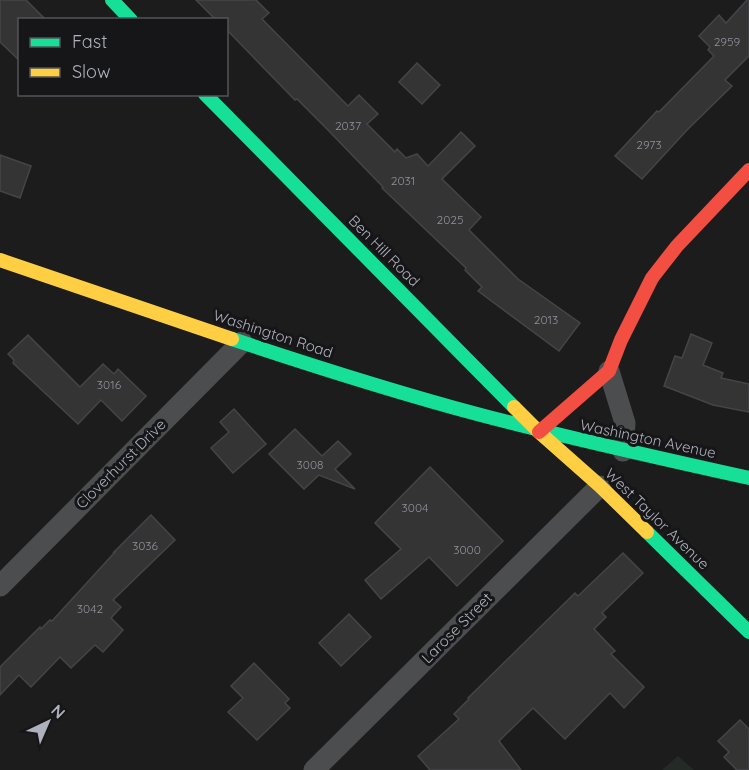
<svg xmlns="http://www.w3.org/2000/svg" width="749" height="770" viewBox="0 0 749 770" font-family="Quicksand,sans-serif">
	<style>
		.green { fill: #242b26 }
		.building { fill: #343434; stroke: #454548; stroke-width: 1.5 }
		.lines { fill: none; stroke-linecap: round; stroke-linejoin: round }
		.street { stroke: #4c4d4f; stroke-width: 21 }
		.fast { stroke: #16e098; stroke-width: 14 }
		.slow { stroke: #ffcf43; stroke-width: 14 }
		.jam { stroke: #f24e42; stroke-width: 14 }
		.labels { text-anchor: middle; stroke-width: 6; stroke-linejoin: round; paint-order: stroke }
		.number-label { font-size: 12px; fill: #90929a }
		.street-label { font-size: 15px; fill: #aeb1bc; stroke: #161618 }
	</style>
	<rect width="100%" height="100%" fill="#1c1c1c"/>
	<path class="green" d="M 678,756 L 694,770 L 662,770 Z"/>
	<g class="building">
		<path d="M 0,0 L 26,0 L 46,20 L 20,20 L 20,61 L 0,42 Z"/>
		<path d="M 196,0 L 256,0 L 269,13 L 262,19 L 348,106 L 359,95 L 378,114 L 367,124 L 395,152 L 397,149 L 406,158 L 417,154 L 428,166 L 461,132 L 475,146 L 442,179 L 481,217 L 469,230 L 518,279 L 580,323 L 559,351 L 478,291 L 482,287 L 465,270 L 466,268 L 382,188 L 383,187 L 326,128 L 297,99 L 295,100 L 226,29 L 226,20 L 216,20 Z"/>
		<path d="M 747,0 L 749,0 L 749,56 L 725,80 L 732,86 L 687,130 L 642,179 L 615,156 L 657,111 L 659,112 L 714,56 L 708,50 L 710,47 L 699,36 L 719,15 L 726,23 Z"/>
		<path d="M 417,63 L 440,85 L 422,104 L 399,82 Z"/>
		<path d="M 0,155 L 31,166 L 20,198 L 0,191 Z"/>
		<path d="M 691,334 L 712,343 L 703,365 L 723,373 L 721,378 L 749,384 L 749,412 L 713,405 L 664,386 L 675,356 L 682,358 Z"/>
		<path d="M 28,335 L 80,387 L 103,364 L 114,374 L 118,369 L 146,396 L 122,421 L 101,400 L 78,424 L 13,363 L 14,360 L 8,354 Z"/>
		<path d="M 234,409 L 266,444 L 233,473 L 211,448 L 229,432 L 220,422 Z"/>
		<path d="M 295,429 L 322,456 L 338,441 L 351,454 L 335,469 L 355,489 L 319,475 L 304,489 L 269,454 Z"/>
		<path d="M 430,467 L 503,541 L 457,586 L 429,557 L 381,599 L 365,580 L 401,549 L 375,523 Z"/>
		<path d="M 151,515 L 175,540 L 113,600 L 121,607 L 111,618 L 123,630 L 103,652 L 95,645 L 71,668 L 60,657 L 31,687 L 19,675 L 0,695 L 0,667 L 40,627 L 41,629 L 50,620 L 52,621 L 115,552 L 114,552 Z"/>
		<path d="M 623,553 L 643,573 L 602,613 L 606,617 L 594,629 L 615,651 L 611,654 L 644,687 L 624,708 L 610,693 L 565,739 L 533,708 L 499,741 L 521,770 L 430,770 L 418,756 L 459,719 L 454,714 L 469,699 L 468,698 L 575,593 L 578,596 Z"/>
		<path d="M 349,614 L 371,637 L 341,666 L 319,643 Z"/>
		<path d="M 254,663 L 289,699 L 285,703 L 290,708 L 257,740 L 228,712 L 243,698 L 231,686 Z"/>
		<path d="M 740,720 L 749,729 L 749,770 L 737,770 L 724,757 L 729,752 L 718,741 Z"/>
	</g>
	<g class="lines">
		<g class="street">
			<path d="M 609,371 L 625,423 L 623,451"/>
			<path d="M 0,586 L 242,342"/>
			<path d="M 314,770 L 600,486"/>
		</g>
		<g class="fast">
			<path d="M 112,0 L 131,20"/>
			<path d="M 205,94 L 514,407"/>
			<path d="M 232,339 C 313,366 395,392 477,414 C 567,438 658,458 749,478"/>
			<path d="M 647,532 L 749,632"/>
		</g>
		<g class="slow">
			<path d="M 0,260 L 232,339"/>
			<path d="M 514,407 L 539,432 L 600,486 L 647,532"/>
		</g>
		<path class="jam" d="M 539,432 L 609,371 L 621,340 L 652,278 L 677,246 L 749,170"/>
	</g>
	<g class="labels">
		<g class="number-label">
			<text x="727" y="46">2959</text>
			<text x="348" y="130">2037</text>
			<text x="649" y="149">2973</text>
			<text x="403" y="185">2031</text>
			<text x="450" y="224">2025</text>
			<text x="546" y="324">2013</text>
			<text x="109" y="389">3016</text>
			<text x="310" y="469">3008</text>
			<text x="415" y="512">3004</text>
			<text x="145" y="550">3036</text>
			<text x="467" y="554">3000</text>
			<text x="90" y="613">3042</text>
		</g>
		<g class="street-label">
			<text transform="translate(384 251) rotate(45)" y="5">Ben Hill Road</text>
			<text transform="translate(273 334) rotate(18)" y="5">Washington Road</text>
			<text transform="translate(648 439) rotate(12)" y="5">Washington Avenue</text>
			<text transform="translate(121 464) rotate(-45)" y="5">Cloverhurst Drive</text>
			<text transform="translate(657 519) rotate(44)" y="5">West Taylor Avenue</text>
			<text transform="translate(457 628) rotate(-45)" y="5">Larose Street</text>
		</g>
	</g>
	<rect x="18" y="18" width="210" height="78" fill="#161618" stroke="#53545a" stroke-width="1.5"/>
	<rect x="30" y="38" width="30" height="9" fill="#16e098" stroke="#53545a" stroke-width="1.5"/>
	<text x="72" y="48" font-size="18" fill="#aeb1bc">Fast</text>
	<rect x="30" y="68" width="30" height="9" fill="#ffcf43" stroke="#53545a" stroke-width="1.5"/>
	<text x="72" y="78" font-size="18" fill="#aeb1bc">Slow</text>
	<g transform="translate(48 722) rotate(44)" stroke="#161618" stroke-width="4.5" paint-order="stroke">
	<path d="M0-4.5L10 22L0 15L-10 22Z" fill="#aeb1bc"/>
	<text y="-9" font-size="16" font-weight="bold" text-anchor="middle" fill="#aeb1bc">N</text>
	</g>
</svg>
